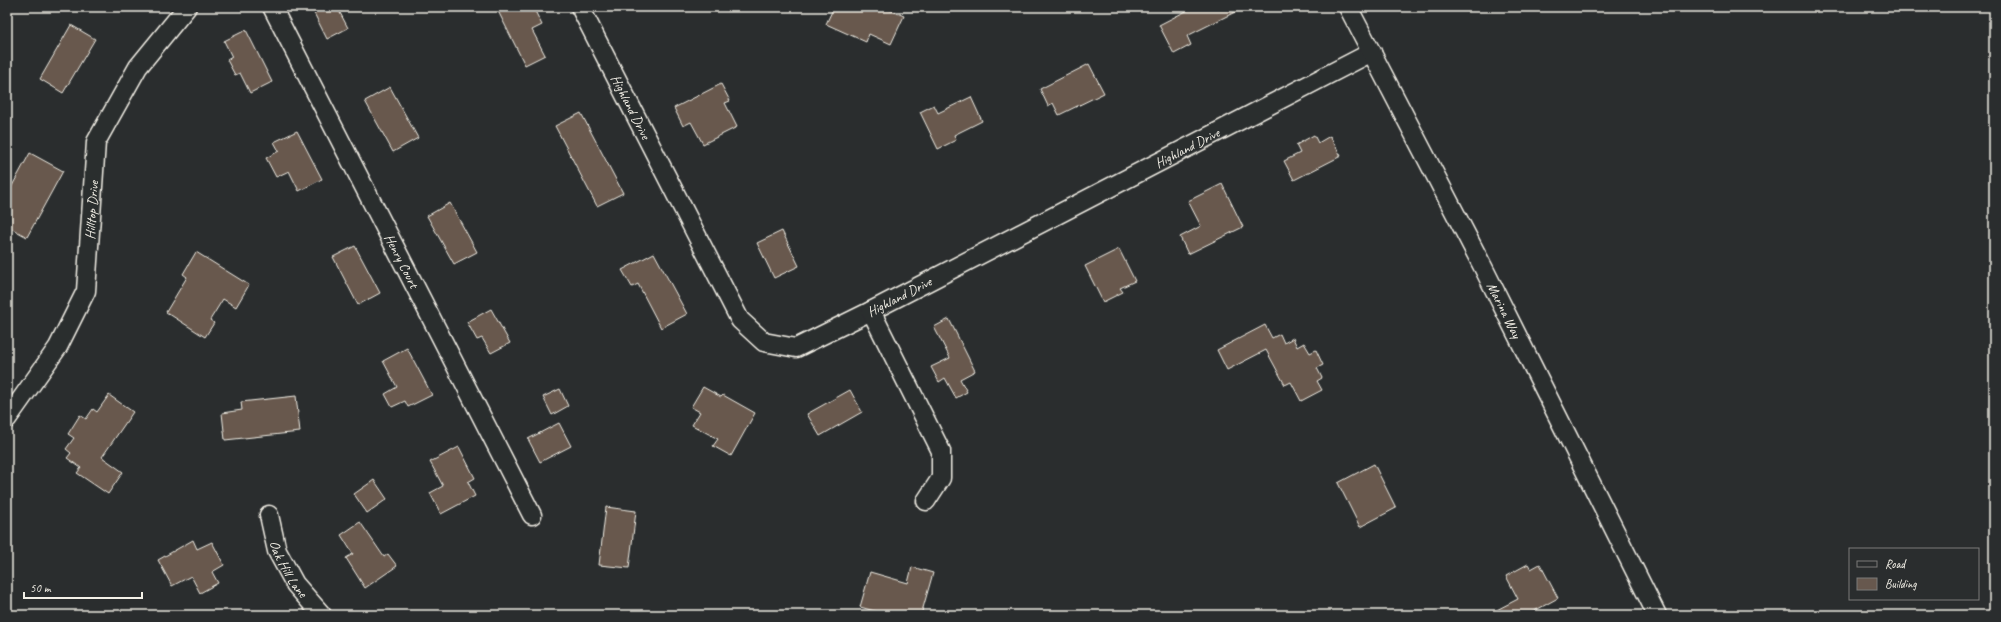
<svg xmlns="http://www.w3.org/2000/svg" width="2001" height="622" viewBox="0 0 2001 622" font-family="Caveat,sans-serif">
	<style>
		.building { fill: #67584e; stroke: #f4f1e8 }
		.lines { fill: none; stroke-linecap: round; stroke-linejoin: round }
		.minor-casing { stroke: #f4f1e8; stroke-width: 21 }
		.minor { stroke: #2a2d2e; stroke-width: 18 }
		.labels { text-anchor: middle; stroke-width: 3; stroke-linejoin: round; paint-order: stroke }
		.street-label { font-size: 14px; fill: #f4f1e8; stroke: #2a2d2e }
	</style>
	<rect width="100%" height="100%" fill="#2a2d2e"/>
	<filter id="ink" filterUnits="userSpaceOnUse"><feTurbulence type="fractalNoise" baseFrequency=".025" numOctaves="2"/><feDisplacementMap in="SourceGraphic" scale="8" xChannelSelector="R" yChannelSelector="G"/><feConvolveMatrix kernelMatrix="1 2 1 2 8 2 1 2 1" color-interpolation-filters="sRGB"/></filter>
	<g filter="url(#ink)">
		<g class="building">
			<path d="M 311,7 L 337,7 L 348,28 L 327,39 Z"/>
			<path d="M 496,7 L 533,7 L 542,25 L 532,30 L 545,55 L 525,65 Z"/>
			<path d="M 834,7 L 883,7 L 904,16 L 891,44 L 869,34 L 866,42 L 826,24 Z"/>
			<path d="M 1194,7 L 1245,7 L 1187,36 L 1191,45 L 1174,54 L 1159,25 Z"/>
			<path d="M 71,25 L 95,39 L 63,93 L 40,79 Z"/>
			<path d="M 246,30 L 272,82 L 250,93 L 240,73 L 235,75 L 227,60 L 232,57 L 224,41 Z"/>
			<path d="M 1089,64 L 1104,93 L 1059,115 L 1053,103 L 1048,106 L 1040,89 Z"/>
			<path d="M 721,84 L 730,101 L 725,103 L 737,127 L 703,144 L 691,122 L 683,126 L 674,108 Z"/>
			<path d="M 390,87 L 418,138 L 393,152 L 365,101 Z"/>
			<path d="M 971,97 L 982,121 L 954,135 L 956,140 L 938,149 L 920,112 L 934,105 L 938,113 Z"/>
			<path d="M 581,113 L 623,193 L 597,206 L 555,126 Z"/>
			<path d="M 297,131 L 322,179 L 299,191 L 289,171 L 276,177 L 266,158 L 279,151 L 274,142 Z"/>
			<path d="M 1314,135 L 1318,143 L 1330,136 L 1341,156 L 1294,180 L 1284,161 L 1300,153 L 1296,145 Z"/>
			<path d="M 30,153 L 63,171 L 27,237 L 7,226 L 7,195 Z"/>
			<path d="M 1222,184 L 1243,227 L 1188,254 L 1180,237 L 1201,226 L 1188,201 Z"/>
			<path d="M 450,203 L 477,252 L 454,264 L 427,216 Z"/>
			<path d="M 782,231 L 799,266 L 774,278 L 757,243 Z"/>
			<path d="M 355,246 L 380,293 L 358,305 L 333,257 Z"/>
			<path d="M 1119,249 L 1135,281 L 1120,288 L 1123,292 L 1103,302 L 1085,266 Z"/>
			<path d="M 196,252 L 249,285 L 236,307 L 223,299 L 210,320 L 214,323 L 205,337 L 166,312 L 187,277 L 183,274 Z"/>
			<path d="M 654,253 L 687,314 L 661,328 L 638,284 L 632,287 L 622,270 Z"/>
			<path d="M 491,309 L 510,343 L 491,353 L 482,338 L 477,340 L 467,322 Z"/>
			<path d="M 949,319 L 975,371 L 960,379 L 967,392 L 956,398 L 945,378 L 939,382 L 931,367 L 950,358 L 934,327 Z"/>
			<path d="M 1265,325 L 1272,338 L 1280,334 L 1284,343 L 1293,338 L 1297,347 L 1304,343 L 1310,353 L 1316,350 L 1323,365 L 1317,368 L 1322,378 L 1317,381 L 1322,390 L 1301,401 L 1291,382 L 1285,385 L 1266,350 L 1227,370 L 1217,350 Z"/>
			<path d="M 407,348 L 432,395 L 408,407 L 405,401 L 392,407 L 385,394 L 397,387 L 383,361 Z"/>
			<path d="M 703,387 L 721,397 L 723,395 L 755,413 L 731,456 L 713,446 L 718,439 L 692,425 L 700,412 L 691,407 Z"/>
			<path d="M 560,389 L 568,406 L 552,415 L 543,397 Z"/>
			<path d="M 850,390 L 862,412 L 820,436 L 807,414 Z"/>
			<path d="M 109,395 L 133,412 L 102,457 L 123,472 L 108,494 L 77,473 L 81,468 L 67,458 L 71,453 L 66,449 L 74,438 L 68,434 L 80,415 L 86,419 L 93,409 L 97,412 Z"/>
			<path d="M 296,396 L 300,432 L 225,440 L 222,413 L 242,410 L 241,402 Z"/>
			<path d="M 559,423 L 571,446 L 540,462 L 528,439 Z"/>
			<path d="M 459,447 L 475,478 L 468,482 L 475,496 L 441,514 L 430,493 L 443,486 L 430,462 Z"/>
			<path d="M 1374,464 L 1396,508 L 1360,527 L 1338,483 Z"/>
			<path d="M 374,480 L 387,499 L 367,513 L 354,494 Z"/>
			<path d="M 606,507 L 636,511 L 629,568 L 599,565 Z"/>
			<path d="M 360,522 L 384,557 L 388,554 L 397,566 L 365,588 L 346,558 L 353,554 L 341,535 Z"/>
			<path d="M 193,540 L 197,549 L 212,542 L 224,565 L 212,572 L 218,583 L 200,593 L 191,576 L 172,586 L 158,560 Z"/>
			<path d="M 1528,564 L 1531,569 L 1540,564 L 1558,598 L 1527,615 L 1487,615 L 1518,599 L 1506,576 Z"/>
			<path d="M 912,567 L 933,573 L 921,615 L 889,615 L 860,607 L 870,572 L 908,583 Z"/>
		</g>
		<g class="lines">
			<g class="minor-casing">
				<g id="minor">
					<path id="s1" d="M 272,7 L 532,515"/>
					<path id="s2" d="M 580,7 L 740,320 L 764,342 L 796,348 L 871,311 L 1372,52"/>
					<path id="s3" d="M 1348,7 L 1483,267 L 1657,615"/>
					<path d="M 871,311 L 941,451 L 941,478 L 926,501"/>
					<path id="s4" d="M 7,419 L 58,347 L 86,291 L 96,142 L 138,67 L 187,7"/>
					<path id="s5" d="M 269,515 L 277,551 L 295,584 L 322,615"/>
				</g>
			</g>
			<use href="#minor" class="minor"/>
		</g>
	</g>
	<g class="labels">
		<g class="street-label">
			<text dy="5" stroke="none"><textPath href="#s2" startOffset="112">Highland Drive</textPath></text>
			<text dy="5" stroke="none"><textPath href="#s2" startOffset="856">Highland Drive</textPath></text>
			<text dy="5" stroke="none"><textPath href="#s4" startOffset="232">Hilltop Drive</textPath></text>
			<text dy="5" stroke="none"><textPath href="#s1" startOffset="285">Henry Court</textPath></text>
			<text dy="5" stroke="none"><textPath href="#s2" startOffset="532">Highland Drive</textPath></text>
			<text dy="5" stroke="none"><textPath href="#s3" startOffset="341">Marina Way</textPath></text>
			<text dy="5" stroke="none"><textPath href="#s5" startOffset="58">Oak Hill Lane</textPath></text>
		</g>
	</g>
	<rect width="2001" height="622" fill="none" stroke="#2a2d2e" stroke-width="24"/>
	<rect x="12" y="12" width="1977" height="598" fill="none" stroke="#f4f1e8" stroke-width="1.5" filter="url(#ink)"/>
	<rect x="1849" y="548" width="130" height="52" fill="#2a2d2e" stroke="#7b7b78"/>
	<rect x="1857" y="561" width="20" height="6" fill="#2a2d2e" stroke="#7b7b78"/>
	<text x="1885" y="568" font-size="12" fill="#f4f1e8">Road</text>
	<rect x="1857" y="578" width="20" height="12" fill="#67584e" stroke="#7b7b78"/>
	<text x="1885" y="588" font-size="12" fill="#f4f1e8">Building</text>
	<path d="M24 592v6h118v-6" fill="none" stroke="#f4f1e8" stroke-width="2"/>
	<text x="30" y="592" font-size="12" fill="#f4f1e8" stroke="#2a2d2e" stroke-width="3" paint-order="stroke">50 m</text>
</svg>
